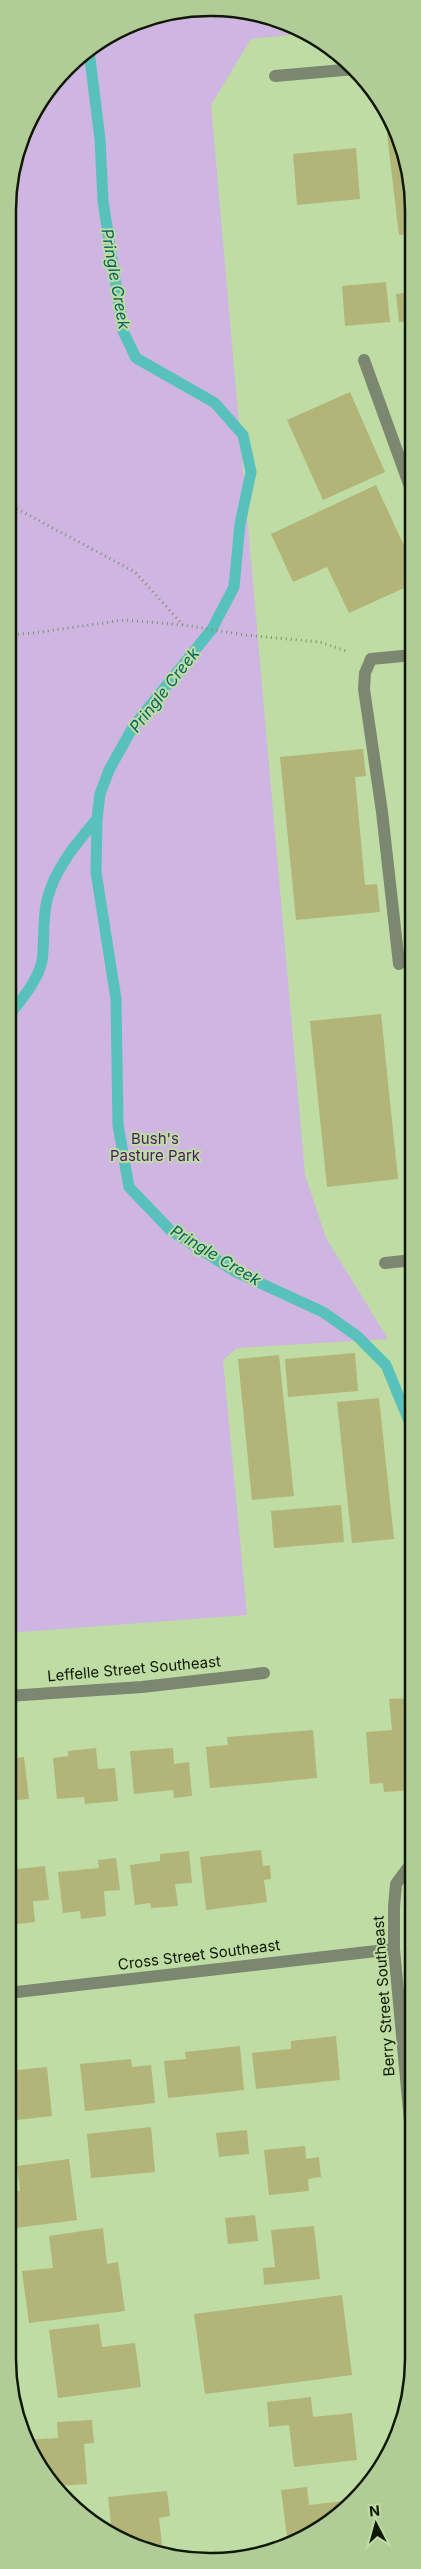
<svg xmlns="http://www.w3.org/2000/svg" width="421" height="2569" viewBox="0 0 421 2569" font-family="Inter,sans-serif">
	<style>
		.green { fill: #ceb5e2 }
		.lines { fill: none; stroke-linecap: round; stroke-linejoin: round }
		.stream { stroke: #58c1bb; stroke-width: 11 }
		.building { fill: #b2b478 }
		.path { stroke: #7e9469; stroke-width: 3; stroke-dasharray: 1 4; stroke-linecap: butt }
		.lane { stroke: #7b8770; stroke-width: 12 }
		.street { stroke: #7b8770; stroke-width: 12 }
		.labels { text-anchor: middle; stroke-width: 4; stroke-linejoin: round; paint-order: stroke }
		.park-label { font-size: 15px; fill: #491a64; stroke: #bfdca4 }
		.street-label { font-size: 15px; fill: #0e1804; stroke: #bfdca4 }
		.water-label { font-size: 16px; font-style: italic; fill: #04635f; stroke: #bfdca4 }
		.rim { fill: none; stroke: #0e1804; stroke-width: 2.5 }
	</style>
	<rect width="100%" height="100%" fill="#bfdca4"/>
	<path class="green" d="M 224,8 L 300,28 L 307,33 L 251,39 L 211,105 L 305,1175 L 326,1238 L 388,1339 L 237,1348 L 223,1360 L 247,1615 L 8,1633 L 8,197 L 29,120 L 77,58 L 146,18 Z"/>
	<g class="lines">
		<g class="stream">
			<path d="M 89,51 L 100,139 L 103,201 L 123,331 L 136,358 L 215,403 L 243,435 L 251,472 L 240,524 L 234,587 L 212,629 L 133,727 L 109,770 L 100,794 L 97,819 L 96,872 L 116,999 L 118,1125 L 129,1187 L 170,1230 L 236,1272 L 323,1312 L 357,1336 L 386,1365 L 413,1431"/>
			<path d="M 8,1017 C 20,1001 38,981 42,961 C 45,941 42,921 47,900 C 55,868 76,844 97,819"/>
		</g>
	</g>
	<g class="building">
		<path d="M 396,133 L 413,197 L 413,234 L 399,235 L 387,134 Z"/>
		<path d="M 356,148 L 360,199 L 297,205 L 293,154 Z"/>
		<path d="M 386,282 L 390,322 L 345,326 L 342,286 Z"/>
		<path d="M 413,292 L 413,321 L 399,322 L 396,294 Z"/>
		<path d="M 350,392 L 385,472 L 323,500 L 287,420 Z"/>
		<path d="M 376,485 L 413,565 L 413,584 L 349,613 L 327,567 L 293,582 L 271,534 Z"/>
		<path d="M 363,749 L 366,776 L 355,777 L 365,885 L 377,884 L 380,912 L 296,920 L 280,757 Z"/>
		<path d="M 381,1014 L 398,1179 L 327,1187 L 310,1021 Z"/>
		<path d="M 355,1353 L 358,1391 L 288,1397 L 285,1359 Z"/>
		<path d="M 279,1355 L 294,1496 L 252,1500 L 238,1359 Z"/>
		<path d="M 379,1398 L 394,1539 L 352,1543 L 337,1402 Z"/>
		<path d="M 341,1505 L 344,1542 L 274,1548 L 271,1511 Z"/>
		<path d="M 413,1698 L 413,1790 L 384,1792 L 383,1783 L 370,1784 L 366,1732 L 392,1730 L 389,1699 Z"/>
		<path d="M 313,1730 L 317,1778 L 210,1788 L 206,1747 L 228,1745 L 227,1737 Z"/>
		<path d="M 96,1748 L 98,1769 L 115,1768 L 118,1801 L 85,1804 L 84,1797 L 57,1799 L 53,1758 L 68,1756 L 68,1751 Z"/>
		<path d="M 173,1748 L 174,1764 L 189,1762 L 192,1796 L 174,1798 L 173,1790 L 134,1794 L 130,1751 Z"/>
		<path d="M 24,1757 L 29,1799 L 8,1801 L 8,1759 Z"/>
		<path d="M 261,1850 L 263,1866 L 270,1865 L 271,1879 L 264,1880 L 267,1902 L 206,1910 L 200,1857 Z"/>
		<path d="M 189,1851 L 192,1883 L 175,1884 L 178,1906 L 151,1908 L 150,1903 L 135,1905 L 130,1865 L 160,1861 L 160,1854 Z"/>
		<path d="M 116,1858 L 120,1890 L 104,1891 L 106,1916 L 81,1919 L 80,1911 L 63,1913 L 58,1872 L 99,1868 L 98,1860 Z"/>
		<path d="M 45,1866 L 49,1900 L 33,1901 L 35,1922 L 8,1925 L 9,1870 Z"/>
		<path d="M 336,2036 L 340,2080 L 256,2089 L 252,2053 L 291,2049 L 291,2041 Z"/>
		<path d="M 240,2046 L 244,2090 L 168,2098 L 164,2061 L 186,2059 L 185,2052 Z"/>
		<path d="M 131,2059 L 132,2067 L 151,2065 L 155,2103 L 85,2111 L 80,2064 Z"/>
		<path d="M 47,2067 L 52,2116 L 8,2121 L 8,2071 Z"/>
		<path d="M 151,2127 L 155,2172 L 91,2178 L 87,2134 Z"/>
		<path d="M 247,2130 L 249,2154 L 219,2157 L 216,2133 Z"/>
		<path d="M 305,2146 L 306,2159 L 319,2157 L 321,2177 L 308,2179 L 309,2191 L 269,2195 L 264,2150 Z"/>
		<path d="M 69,2159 L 77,2220 L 15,2228 L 11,2192 L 20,2191 L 17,2166 Z"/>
		<path d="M 255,2215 L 258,2241 L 228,2244 L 225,2218 Z"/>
		<path d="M 314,2226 L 320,2279 L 264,2285 L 263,2268 L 275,2267 L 271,2230 Z"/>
		<path d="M 103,2228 L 107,2264 L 118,2262 L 125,2311 L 29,2323 L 22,2271 L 53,2268 L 49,2236 Z"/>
		<path d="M 342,2295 L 352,2375 L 205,2394 L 194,2314 Z"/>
		<path d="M 99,2324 L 102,2347 L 135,2343 L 141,2387 L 58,2398 L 49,2330 Z"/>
		<path d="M 311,2397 L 313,2417 L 352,2413 L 357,2460 L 294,2467 L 289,2425 L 269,2427 L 267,2402 Z"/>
		<path d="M 92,2420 L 94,2443 L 84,2444 L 87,2484 L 56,2486 L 25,2440 L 58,2438 L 57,2422 Z"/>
		<path d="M 307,2487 L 309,2505 L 353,2500 L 344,2511 L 288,2544 L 281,2490 Z"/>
		<path d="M 167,2491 L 170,2516 L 159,2518 L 163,2553 L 133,2546 L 112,2532 L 108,2497 Z"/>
	</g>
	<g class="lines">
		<g class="path">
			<path d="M 8,504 L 135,572 L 183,625"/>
			<path d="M 8,635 L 34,633 L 124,620 L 184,625 L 245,635 L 320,642 L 346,651"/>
		</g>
		<g class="lane">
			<path d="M 364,360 L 413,495"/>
			<path d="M 371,659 L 365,673 L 364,689 L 382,812 L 399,964"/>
			<path d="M 412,963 L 413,963"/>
		</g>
		<g class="street">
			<path d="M 275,76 L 355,69"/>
			<path d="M 371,659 L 413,655"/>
			<path d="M 385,1263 L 413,1260"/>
			<path d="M 8,1696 L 142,1687 L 264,1673"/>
			<path d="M 413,1866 L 407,1869 L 396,1884 L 394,1907 L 394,1949 L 413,2154"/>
			<path d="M 8,1993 L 394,1949"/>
		</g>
	</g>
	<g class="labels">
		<g class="park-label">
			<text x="155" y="1144">Bush's<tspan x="155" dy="17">Pasture Park</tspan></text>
		</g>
		<g class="street-label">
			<text transform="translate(134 1669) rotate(-5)" y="5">Leffelle Street Southeast</text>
			<text transform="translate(199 1955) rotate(-7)" y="5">Cross Street Southeast</text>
			<text transform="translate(384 1996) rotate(-94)" y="5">Berry Street Southeast</text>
		</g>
		<g class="water-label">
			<text transform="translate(116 279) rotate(80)" y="6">Pringle Creek</text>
			<text transform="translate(164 690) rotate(-52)" y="6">Pringle Creek</text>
			<text transform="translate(216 1255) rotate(31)" y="6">Pringle Creek</text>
		</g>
	</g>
	<path d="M0 0H421V2569H0ZM210 16H211A194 194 0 0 1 405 210V2359A194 194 0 0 1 211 2553H210A194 194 0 0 1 16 2359V210A194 194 0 0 1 210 16Z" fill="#b1cc97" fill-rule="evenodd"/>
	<path class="rim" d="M210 16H211A194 194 0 0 1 405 210V2359A194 194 0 0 1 211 2553H210A194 194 0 0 1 16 2359V210A194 194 0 0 1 210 16Z"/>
	<g transform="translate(376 2524) rotate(354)" stroke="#bfdca4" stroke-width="4" paint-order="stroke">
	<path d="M0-4L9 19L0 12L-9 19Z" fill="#0e1804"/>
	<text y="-8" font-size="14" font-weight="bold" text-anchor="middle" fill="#0e1804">N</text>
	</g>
</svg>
